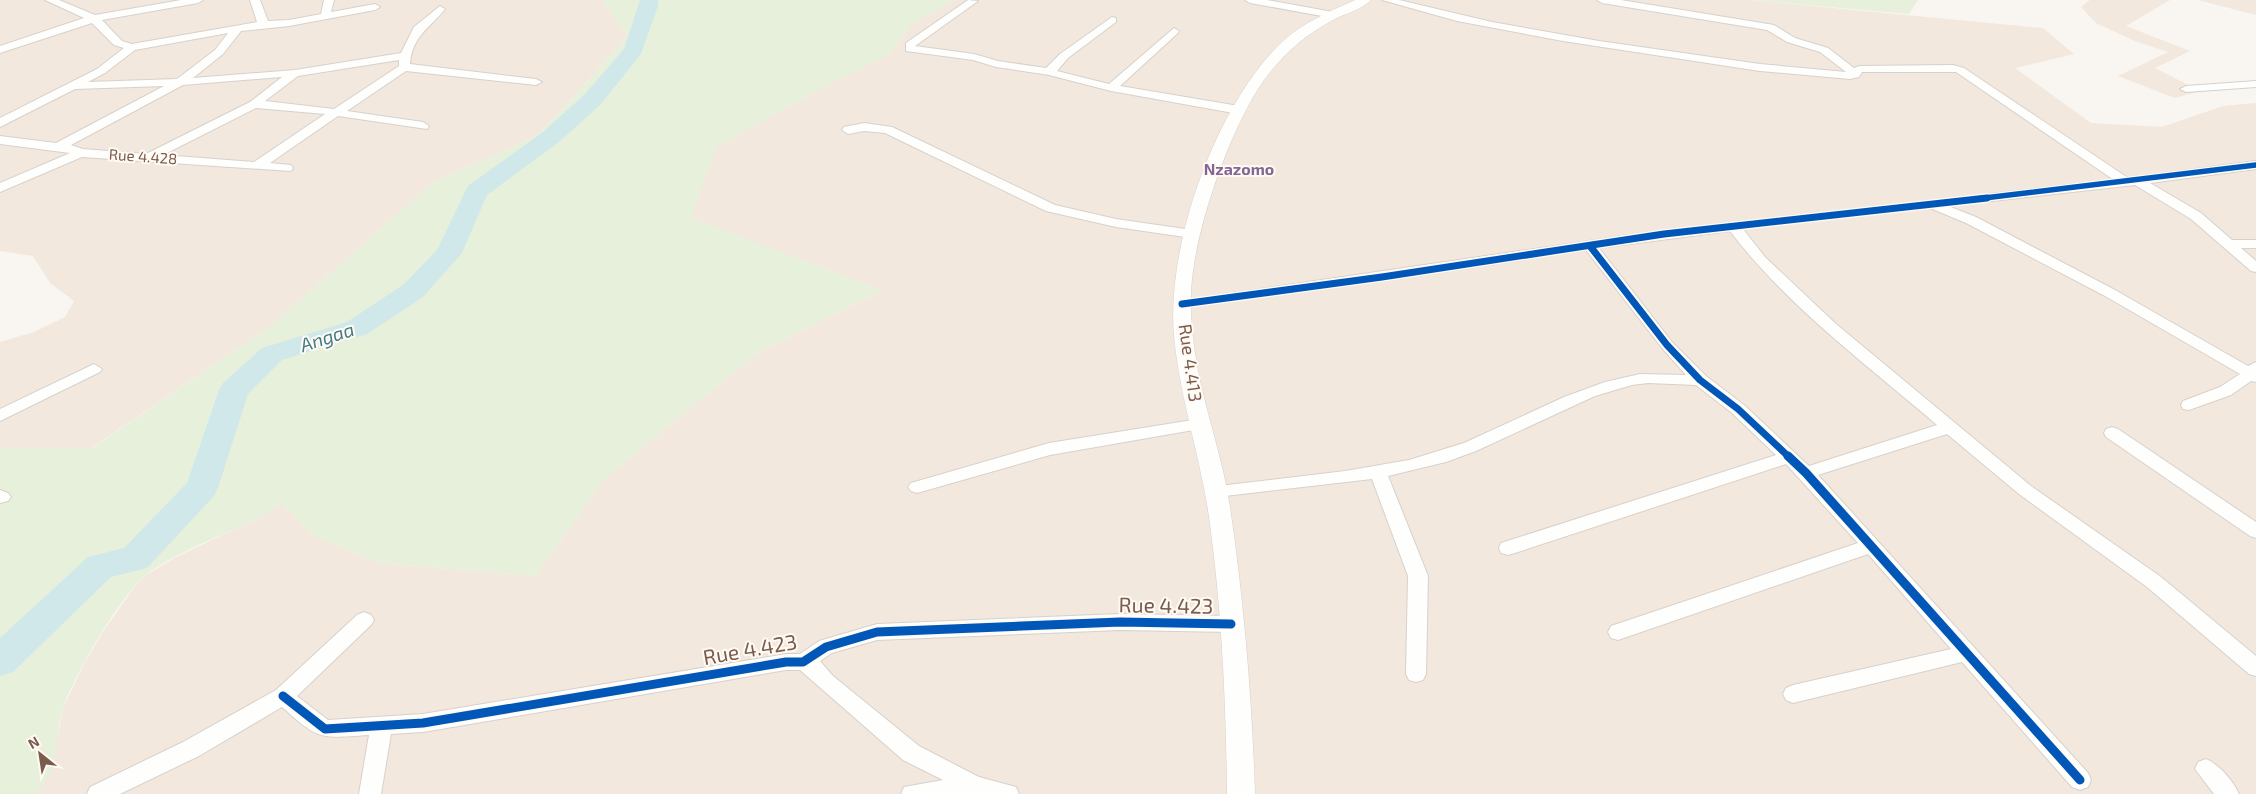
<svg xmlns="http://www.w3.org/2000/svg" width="2256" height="794" viewBox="0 0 2256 794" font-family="'Exo 2',sans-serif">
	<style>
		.residential { fill: #f2e8de }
		.green { fill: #e7f0db }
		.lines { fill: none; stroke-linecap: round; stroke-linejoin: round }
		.river { fill: #d0e8ea; fill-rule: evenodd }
		.minor-casing { stroke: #d7d1cb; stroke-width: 2 }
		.tertiary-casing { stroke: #d7d1cb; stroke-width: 1 }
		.minor { fill: #fefefd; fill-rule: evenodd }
		.tertiary { fill: #fefefd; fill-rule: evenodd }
		.cycleway-far2-casing { stroke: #fffaf3; stroke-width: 8 }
		.cycleway-far1-casing { stroke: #fffaf3; stroke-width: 10 }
		.cycleway-casing { stroke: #fffaf3; stroke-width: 12 }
		.cycleway-far2 { stroke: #0057b8; stroke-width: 5.5 }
		.cycleway-far1 { stroke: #0057b8; stroke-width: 7 }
		.cycleway { stroke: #0057b8; stroke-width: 9 }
		.labels { text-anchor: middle; stroke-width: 4; stroke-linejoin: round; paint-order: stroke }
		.far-street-label { font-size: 15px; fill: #7a5c4d; stroke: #fffaf3 }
		.far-quarter-label { font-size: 16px; font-weight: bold; fill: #846695; stroke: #fffaf3 }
		.street-label { font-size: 18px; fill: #7a5c4d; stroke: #fffaf3 }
		.water-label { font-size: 19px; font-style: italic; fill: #437c86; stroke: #fffaf3 }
		.near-street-label { font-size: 21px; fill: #7a5c4d; stroke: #fffaf3 }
	</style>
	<rect width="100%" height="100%" fill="#f9f5f0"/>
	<g class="residential">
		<path d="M 0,0 L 602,0 L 628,36 L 537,136 L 435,181 L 267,329 L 91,448 L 0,448 L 0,342 L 34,332 L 65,317 L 74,301 L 50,283 L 33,256 L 0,251 Z"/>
		<path d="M 954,0 L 1748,0 L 2043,28 L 2074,54 L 2015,68 L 2091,123 L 2162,127 L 2223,106 L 2256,103 L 2256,794 L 37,794 L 51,770 L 63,708 L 84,664 L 104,630 L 135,586 L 145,576 L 174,558 L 256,519 L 282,503 L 312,535 L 379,563 L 536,576 L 602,481 L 759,352 L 882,290 L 690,219 L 716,147 L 823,87 L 891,53 L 910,25 Z"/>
		<path d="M 2090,0 L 2170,0 L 2126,26 L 2190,51 L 2155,68 L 2200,91 L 2175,98 L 2118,76 L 2168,52 L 2135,41 L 2096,23 L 2081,7 Z"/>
		<path d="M 2198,0 L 2256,0 L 2256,15 Z"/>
	</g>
	<g class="green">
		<path d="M 602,0 L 954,0 L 910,25 L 891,53 L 823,87 L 717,147 L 691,218 L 882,290 L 759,352 L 602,481 L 536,576 L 379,563 L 312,535 L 282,503 C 240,533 185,544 145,576 C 119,597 74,676 63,708 C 56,728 59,751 51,771 C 47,779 42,787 37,794 L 0,794 L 0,448 L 92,448 L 267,329 L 435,181 L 537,136 L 628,36 Z"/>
		<path d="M 1748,0 L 1918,0 L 1909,14 Z"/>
	</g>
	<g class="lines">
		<path class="river" d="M 640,0 L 658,0 L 658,6 L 641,54 L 601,104 L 559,142 L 487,195 L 462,253 L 423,297 L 367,334 L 282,360 L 248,394 L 218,488 L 214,496 L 147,568 L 111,577 L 13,672 L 0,676 L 0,638 L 88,557 L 124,548 L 187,483 L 219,390 L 223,383 L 262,348 L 347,322 L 403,285 L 437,250 L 468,186 L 543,132 L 585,94 L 624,49 Z"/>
		<g class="minor-casing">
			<g id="minor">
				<path d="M 45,0 L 59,0 L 95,15 L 181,0 L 203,0 L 198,3 L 102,20 L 122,41 L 132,44 L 257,22 L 250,0 L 260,0 L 268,21 L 289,20 L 321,14 L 324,0 L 334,0 L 331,12 L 375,4 L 380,7 L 375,10 L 289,26 L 241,31 L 223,54 L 193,78 L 295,70 L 401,53 L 414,27 L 440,6 L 445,9 C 430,28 412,36 410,64 L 536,79 L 542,82 L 536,85 L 406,71 L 347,111 L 423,122 L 429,126 L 427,129 L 338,116 L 270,163 L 291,165 L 293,168 L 291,171 L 82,157 L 0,192 L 0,183 L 70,153 L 0,144 L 0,136 L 56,143 L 164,86 L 75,89 L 0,127 L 0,118 L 97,69 L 124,48 L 114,45 L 92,23 L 0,53 L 0,46 L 84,18 ZM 228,33 L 215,50 L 177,79 L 88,82 L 105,73 L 135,50 ZM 399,60 L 399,66 L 334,109 L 265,101 L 298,76 ZM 282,77 L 250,102 L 146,154 L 83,149 L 71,145 L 183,85 ZM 256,108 L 325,114 L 254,162 L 163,155 Z"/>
				<path d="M 968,0 L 978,1 L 915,46 L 974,54 L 998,61 L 1046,68 L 1060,54 L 1112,17 L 1116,18 L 1116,22 L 1068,58 L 1057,71 L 1109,84 L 1174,28 L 1179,31 L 1178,33 L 1120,86 L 1239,106 L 1245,110 L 1239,114 L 1111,91 L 1049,75 L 996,67 L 973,60 L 906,51 L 906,43 Z"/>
				<path d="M 1245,0 L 1267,0 L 1333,12 L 1338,15 L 1333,18 L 1250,3 Z"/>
				<path d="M 1382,0 L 1399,0 L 1492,22 L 1599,41 L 1760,64 L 1846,72 L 1820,52 L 1787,42 L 1767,30 L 1602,3 L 1597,0 L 1621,0 L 1774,25 L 1795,38 L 1828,48 L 1854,68 L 1859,66 L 1953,65 L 1964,68 L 2128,178 L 2256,161 L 2256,169 L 2150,183 L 2201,213 L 2232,240 L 2256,240 L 2256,248 L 2241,248 L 2256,261 L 2256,272 L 2251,271 L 2191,219 L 2135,185 L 1948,206 L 1976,217 L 2115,290 L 2248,366 L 2256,362 L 2256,382 L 2251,381 L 2231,395 L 2189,410 L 2183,409 L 2181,405 L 2183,401 L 2220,387 L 2240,374 L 2105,296 L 1966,223 L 1930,208 L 1743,229 L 1765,257 L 1836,324 L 2031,486 L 2161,577 L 2256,656 L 2256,676 L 2249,674 L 2147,587 L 2019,494 L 1947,434 L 1818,475 L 2088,773 L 2091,780 L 2088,787 L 2080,790 L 2072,787 L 1962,662 L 1793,703 L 1786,700 L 1783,694 L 1786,688 L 1793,685 L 1951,649 L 1868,554 L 1618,640 L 1611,638 L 1608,632 L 1611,626 L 1858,543 L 1786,464 L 1515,553 L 1508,555 L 1501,553 L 1499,548 L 1501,543 L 1776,455 L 1732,413 L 1696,385 L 1648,383 L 1632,385 L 1595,396 L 1476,451 L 1446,462 L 1388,476 L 1428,576 L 1426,674 L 1423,680 L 1416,682 L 1409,680 L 1406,674 L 1408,576 L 1372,479 L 1216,497 L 1210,495 L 1207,491 L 1210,487 L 1345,471 L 1409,460 L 1464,443 L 1564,397 L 1605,382 L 1640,374 L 1686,375 L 1662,348 L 1586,250 L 1382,281 L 1182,308 L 1177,307 L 1175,304 L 1177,301 L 1664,230 L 2114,180 L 1956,72 L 1862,72 L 1859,77 L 1850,79 L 1760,71 L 1563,41 L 1457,21 ZM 1730,231 C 1787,306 1866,364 1937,425 L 1809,466 L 1744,405 L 1706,376 L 1672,342 L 1599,248 Z"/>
				<path d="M 2256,81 L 2256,87 L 2186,92 L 2180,89 L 2186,86 Z"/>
				<path d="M 864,123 L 892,127 L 1055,205 L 1116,219 L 1192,230 L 1199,234 L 1192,238 L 1116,227 L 1046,211 L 885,133 L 864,131 L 848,134 L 842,130 L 844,127 Z"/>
				<path d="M 94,364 L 102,369 L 100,372 L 0,421 L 0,409 Z"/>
				<path d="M 1199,419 L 1205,420 L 1207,424 L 1205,428 L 1050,455 L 917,493 L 911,491 L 908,487 L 911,483 L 1049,443 Z"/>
				<path d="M 2112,427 L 2118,429 L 2256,522 L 2256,538 L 2250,536 L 2106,437 L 2104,433 L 2106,429 Z"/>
				<path d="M 0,490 L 8,493 L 11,497 L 8,501 L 0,503 Z"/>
				<path d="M 364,612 L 371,615 L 374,620 L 371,625 L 297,696 L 328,720 L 423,714 L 786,654 L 800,654 L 819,641 L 877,624 L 1120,614 L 1231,616 L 1238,619 L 1241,624 L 1238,629 L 1231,632 L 1120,630 L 877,640 L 832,653 L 820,661 L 833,676 L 919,746 L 979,777 L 1016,787 L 1019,794 L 901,794 L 904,787 L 943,780 L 903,760 L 800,670 L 786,670 L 423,732 L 391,734 L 381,794 L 359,794 L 369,735 C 319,738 320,741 282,707 L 199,756 L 120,794 L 87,794 L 90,787 L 183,742 L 276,690 L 357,615 Z"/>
				<path d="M 2206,759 C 2219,764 2233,781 2239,794 L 2214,794 L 2195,769 L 2198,762 Z"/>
			</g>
		</g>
		<g class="tertiary-casing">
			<path id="tertiary" d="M 1355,0 L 1371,0 C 1363,9 1344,14 1333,20 C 1305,35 1283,54 1264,80 C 1230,128 1193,233 1191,293 C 1190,317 1193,342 1197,366 C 1206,414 1223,459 1230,507 C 1244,602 1252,698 1255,794 L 1227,794 C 1226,704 1222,614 1210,524 C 1202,461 1180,400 1174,336 C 1166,245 1216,104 1283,41 C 1303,23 1330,11 1355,0 Z"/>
		</g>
		<use href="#minor" class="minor"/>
		<use href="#tertiary" class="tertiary"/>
		<g class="cycleway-far2-casing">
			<path id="cycleway-far2" d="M 1976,199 L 2256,165"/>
		</g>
		<g class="cycleway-far1-casing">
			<g id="cycleway-far1">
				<path d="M 1590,246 L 1667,345 L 1700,380 L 1738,409 L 1789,457"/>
				<path d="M 1182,304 L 1382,277 L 1664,234 L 1987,198"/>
			</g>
		</g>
		<g class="cycleway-casing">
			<g id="cycleway">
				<path d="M 1788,456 L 1806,473 L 2080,780"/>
				<path d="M 283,696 L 325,729 L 423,723 L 786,662 L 803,662 L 826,647 L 877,632 L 1120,622 L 1231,624"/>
			</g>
		</g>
		<use href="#cycleway-far2" class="cycleway-far2"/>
		<use href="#cycleway-far1" class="cycleway-far1"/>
		<use href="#cycleway" class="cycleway"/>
	</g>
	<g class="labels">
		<g class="far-street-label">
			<text transform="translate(143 157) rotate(4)" y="5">Rue 4.428</text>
		</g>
		<g class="far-quarter-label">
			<text x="1239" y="175">Nzazomo</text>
		</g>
		<g class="street-label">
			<text transform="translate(1190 363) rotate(82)" y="6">Rue 4.413</text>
		</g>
		<g class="water-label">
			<text transform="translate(327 337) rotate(-18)" y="7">Angaa</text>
		</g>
		<g class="near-street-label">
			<text transform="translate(1166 606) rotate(1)" y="7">Rue 4.423</text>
			<text transform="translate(750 650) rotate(-10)" y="7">Rue 4.423</text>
		</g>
	</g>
	<g transform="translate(40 754) rotate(330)" stroke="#fffaf3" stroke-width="4" paint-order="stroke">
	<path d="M0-4L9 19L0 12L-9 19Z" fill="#7a5c4d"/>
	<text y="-8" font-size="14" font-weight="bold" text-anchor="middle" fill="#7a5c4d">N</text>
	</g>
</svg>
